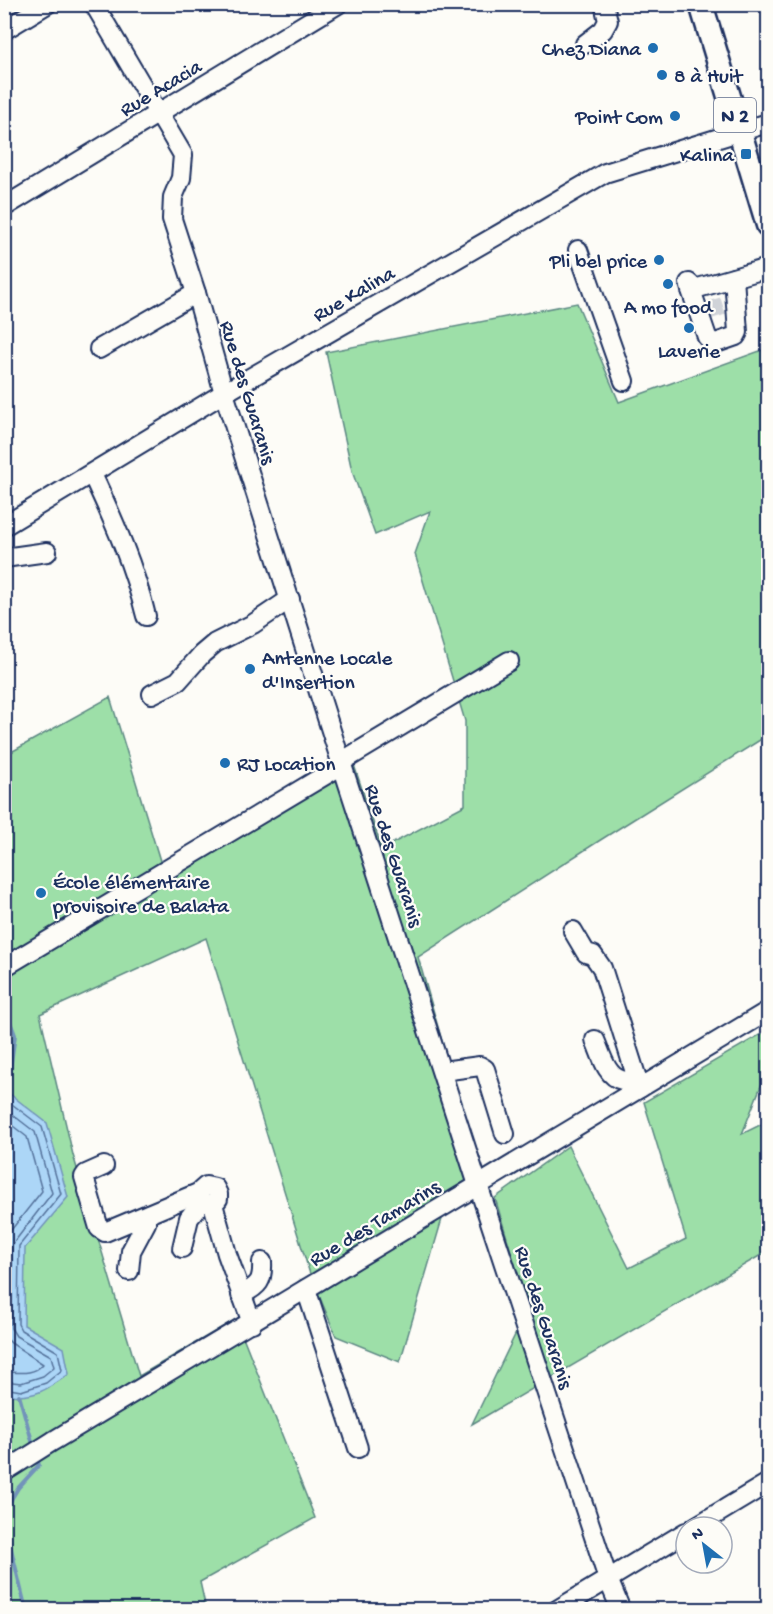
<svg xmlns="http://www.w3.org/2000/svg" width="773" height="1614" viewBox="0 0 773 1614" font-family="'Gochi Hand',sans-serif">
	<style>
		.green { fill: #9ddfa8; stroke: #5c8783; stroke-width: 1.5 }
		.water { fill: #acd6f7; stroke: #7293ba; stroke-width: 1.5 }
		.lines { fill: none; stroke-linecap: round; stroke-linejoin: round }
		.shore { stroke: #55729b; stroke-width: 1.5 }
		.stream { stroke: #7293ba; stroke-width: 4 }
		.minor-tunnel { stroke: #d0d3d8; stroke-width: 18; stroke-dasharray: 18 9; stroke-linecap: butt }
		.minor-casing { stroke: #1b2f5e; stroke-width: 22 }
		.major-casing { stroke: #1b2f5e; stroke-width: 27 }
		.minor { stroke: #fdfcf7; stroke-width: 18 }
		.major { stroke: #fdfcf7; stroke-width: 22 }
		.poi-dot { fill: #1f6fb2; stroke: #fdfcf7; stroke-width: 2 }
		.labels { text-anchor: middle; stroke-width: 4.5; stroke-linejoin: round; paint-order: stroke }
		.shield { fill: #fdfcf7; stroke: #5f6c8c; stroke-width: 1.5 }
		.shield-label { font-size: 20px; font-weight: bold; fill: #1b2f5e }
		.poi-label { font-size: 21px; fill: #1b2f5e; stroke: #fdfcf7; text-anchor: end }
		.street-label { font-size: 21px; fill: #1b2f5e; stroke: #fdfcf7 }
	</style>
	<rect width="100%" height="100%" fill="#fdfcf7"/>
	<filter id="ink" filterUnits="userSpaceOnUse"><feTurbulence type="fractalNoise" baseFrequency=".0167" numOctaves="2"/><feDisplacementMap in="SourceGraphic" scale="12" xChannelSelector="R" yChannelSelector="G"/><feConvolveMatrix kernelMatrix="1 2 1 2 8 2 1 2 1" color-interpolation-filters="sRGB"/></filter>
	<g filter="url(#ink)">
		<g class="green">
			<path d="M 577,303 L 619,402 L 768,348 L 768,735 L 602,839 L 418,957 L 478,1167 L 442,1219 L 400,1362 L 336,1336 L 310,1274 L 206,938 L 40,1014 L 73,1155 L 139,1376 L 236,1319 L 315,1518 L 200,1582 L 206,1609 L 5,1609 L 4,756 L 110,697 L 161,864 L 349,750 L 382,849 L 465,805 L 465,721 L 415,554 L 430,511 L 375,535 L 352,471 L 326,352 Z"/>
			<path d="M 768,1030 L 768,1068 L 742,1134 L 768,1121 L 768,1251 L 472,1424 L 528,1308 L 495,1198 L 568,1146 L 629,1268 L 686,1239 L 644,1102 Z"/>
		</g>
		<path class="water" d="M 6,1091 L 47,1123 L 68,1197 L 25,1248 L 24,1325 L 64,1348 L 69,1374 C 47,1390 32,1400 5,1394 Z"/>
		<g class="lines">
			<g class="shore">
				<path d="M 4,1098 L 42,1127 L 61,1194 L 19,1246 L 18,1324 L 21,1330 L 58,1352 L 62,1370 L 46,1383 L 21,1391 L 4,1388"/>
				<path d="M 4,1108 L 35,1132 L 52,1193 L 12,1245 L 11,1328 L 16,1336 L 51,1356 L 54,1367 L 43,1376 L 21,1383 L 4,1381"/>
				<path d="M 4,1119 L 27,1137 L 42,1191 L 4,1239"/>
				<path d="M 4,1336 L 11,1343 L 43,1364 C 33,1376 18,1372 4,1372"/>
			</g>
			<g class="stream">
				<path d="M 4,1006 L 15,1035 L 6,1097"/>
				<path d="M 19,1395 L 34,1448"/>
				<path d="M 4,1511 L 18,1488 L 39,1465 L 37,1458"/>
				<path d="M 4,1520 L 26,1610"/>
			</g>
			<path class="minor-tunnel" d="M 707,311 L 723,306"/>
			<g class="minor-casing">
				<g id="minor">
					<path d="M 94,4 L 183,155 L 181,178 L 173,197 L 172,219 L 196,293 L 224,393 L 341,762 L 478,1185 L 608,1579 L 621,1610"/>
					<path d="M 4,30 L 47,4"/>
					<path d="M 585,44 L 603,30 L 608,21 L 604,4"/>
					<path d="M 4,207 L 338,4"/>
					<path d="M 578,250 L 624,381"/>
					<path d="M 689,283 L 691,290 L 768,268"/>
					<path d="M 691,290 L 707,337 L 713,344 L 736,336 L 738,332 L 734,278"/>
					<path d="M 99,349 L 196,293"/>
					<path d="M 92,474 C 114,521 134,566 146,616"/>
					<path d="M 4,526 L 224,393 L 605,173 L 768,123"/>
					<path d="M 4,558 L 47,552"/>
					<path d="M 152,694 L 178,681 L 202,654 L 215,643 L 253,624 L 290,599"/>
					<path d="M 573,931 L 586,953 L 593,955 L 602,968 L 640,1088"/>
					<path d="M 4,967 L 337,768 L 341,762 L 509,661"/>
					<path d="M 595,1040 C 601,1053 606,1077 622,1080 C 625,1081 632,1079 636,1078"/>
					<path d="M 442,1071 L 480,1066 L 485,1069 L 505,1134"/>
					<path d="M 104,1166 L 86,1174 L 84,1177 L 99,1228 L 105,1232 L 198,1193 L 206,1186 L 215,1188 L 218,1194 L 218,1199 L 213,1204 L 227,1254 L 252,1323"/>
					<path d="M 182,1248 L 189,1218 L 202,1202"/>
					<path d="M 129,1271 L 131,1251 L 146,1223 L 149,1214"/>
					<path d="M 306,1289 L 358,1448"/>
					<path d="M 241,1295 C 259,1286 263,1281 262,1262"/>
					<path d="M 4,1472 L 53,1441 L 768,1011"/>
					<path d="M 695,1527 L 768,1483"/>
					<path d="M 557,1610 L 686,1532"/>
				</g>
			</g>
			<g class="major-casing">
				<path id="major" d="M 701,4 L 768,225"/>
			</g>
			<use href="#minor" class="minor"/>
			<use href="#major" class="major"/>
		</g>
	</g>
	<g class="poi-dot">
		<circle cx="653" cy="48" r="6"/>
		<circle cx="662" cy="75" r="6"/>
		<circle cx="675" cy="116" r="6"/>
		<rect x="740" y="148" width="12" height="12" rx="3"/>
		<circle cx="659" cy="260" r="6"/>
		<circle cx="668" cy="284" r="6"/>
		<circle cx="689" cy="328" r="6"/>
		<circle cx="250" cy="669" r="6"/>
		<circle cx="225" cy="763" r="6"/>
		<circle cx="41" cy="893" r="6"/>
	</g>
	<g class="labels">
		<rect class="shield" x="714" y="98" width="42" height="34" rx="4.5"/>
		<g class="shield-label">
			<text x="735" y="122">N 2</text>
		</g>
		<g class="poi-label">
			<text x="641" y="55">Chez Diana</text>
			<text x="674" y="82" text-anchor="start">8 à Huit</text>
			<text x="663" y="123">Point Com</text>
			<text x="734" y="161">Kalina</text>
			<text x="647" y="267">Pli bel price</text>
			<text x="668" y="313" text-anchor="middle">A mo food</text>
			<text x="689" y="357" text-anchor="middle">Laverie</text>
			<text x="262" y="664" text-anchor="start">Antenne Locale<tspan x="262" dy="24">d'Insertion</tspan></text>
			<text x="237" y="770" text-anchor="start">RJ Location</text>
			<text x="53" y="888" text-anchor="start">École élémentaire<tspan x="53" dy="24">provisoire de Balata</tspan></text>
		</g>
		<g class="street-label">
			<text transform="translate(160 87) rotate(-31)" y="7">Rue Acacia</text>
			<text transform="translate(353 293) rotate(-30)" y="7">Rue Kalina</text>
			<text transform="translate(249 392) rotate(73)" y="7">Rue des Guaranis</text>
			<text transform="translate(395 855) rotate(72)" y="7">Rue des Guaranis</text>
			<text transform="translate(374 1222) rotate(-31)" y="7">Rue des Tamarins</text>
			<text transform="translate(545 1317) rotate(72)" y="7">Rue des Guaranis</text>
		</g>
	</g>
	<rect width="773" height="1614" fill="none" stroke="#fdfcf7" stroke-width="24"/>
	<rect x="12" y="12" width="749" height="1590" fill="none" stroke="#1b2f5e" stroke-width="2" filter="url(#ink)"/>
	<g transform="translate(704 1545) rotate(329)"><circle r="28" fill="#fdfcf7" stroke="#a3aaba" stroke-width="1.5"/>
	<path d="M0-4.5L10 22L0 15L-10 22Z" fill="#1f6fb2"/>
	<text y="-9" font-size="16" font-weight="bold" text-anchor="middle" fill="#1b2f5e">N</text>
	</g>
</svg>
